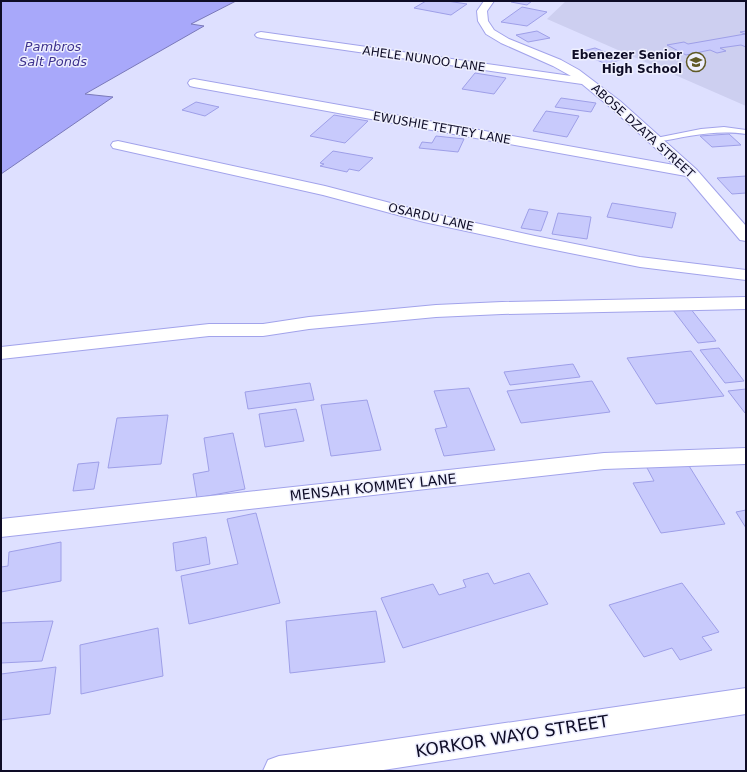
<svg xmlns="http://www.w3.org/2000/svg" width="747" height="772" viewBox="0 0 747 772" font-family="'DejaVu Sans',sans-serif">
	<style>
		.built { fill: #cdcff0 }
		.water { fill: #a8a8fa; stroke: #7a79ba }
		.building { fill: #c8cafc; stroke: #9e9fe8 }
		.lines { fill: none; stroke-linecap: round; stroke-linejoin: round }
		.service-casing { stroke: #a2a3eb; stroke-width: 2 }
		.minor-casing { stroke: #a2a3eb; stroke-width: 2 }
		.service { fill: #fff; fill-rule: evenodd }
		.minor { fill: #fff; fill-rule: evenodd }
		.labels { text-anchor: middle; stroke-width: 3; stroke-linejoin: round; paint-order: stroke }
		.far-poi-label { font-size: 12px; font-weight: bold; fill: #0e0c26; stroke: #eeeffe; text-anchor: end }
		.far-street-label { font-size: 12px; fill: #0e0c26; stroke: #eeeffe }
		.far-water-label { font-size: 13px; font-style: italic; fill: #3d318e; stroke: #eeeffe }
		.street-label { font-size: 14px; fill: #0e0c26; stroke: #eeeffe }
		.near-street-label { font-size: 17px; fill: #0e0c26; stroke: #eeeffe }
	</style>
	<rect width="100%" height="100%" fill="#dee0ff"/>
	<path class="built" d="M 566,1 L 746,1 L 746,106 L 547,19 Z"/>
	<path class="water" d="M 1,1 L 236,1 L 191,24 L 204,26 L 85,94 L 113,97 L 1,174 Z"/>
	<g class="building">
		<path d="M 426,1 L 447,1 L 467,4 L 451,15 L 414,8 Z"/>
		<path d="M 512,1 L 532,1 L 527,5 L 511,2 Z"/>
		<path d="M 522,7 L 547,12 L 527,26 L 501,22 Z"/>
		<path d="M 537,31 L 550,38 L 528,42 L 516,35 Z"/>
		<path d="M 746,31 L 746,47 L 741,45 L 720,48 L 726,51 L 717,53 L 710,50 L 686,55 L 667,45 L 684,42 L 688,44 L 745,34 L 740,32 Z"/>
		<path d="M 595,48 L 623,59 L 606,64 L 579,52 Z"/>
		<path d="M 475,73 L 506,78 L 494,94 L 462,89 Z"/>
		<path d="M 561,98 L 596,103 L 591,112 L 555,107 Z"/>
		<path d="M 196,102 L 219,107 L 205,116 L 182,110 Z"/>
		<path d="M 546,111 L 579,116 L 567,137 L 533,131 Z"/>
		<path d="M 334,115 L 368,121 L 345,143 L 310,136 Z"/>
		<path d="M 729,134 L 741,145 L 712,147 L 700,136 Z"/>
		<path d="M 436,136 L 464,139 L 458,152 L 419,148 L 422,142 L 432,143 Z"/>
		<path d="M 333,151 L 373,158 L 359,171 L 349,169 L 347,172 L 320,166 L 324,164 L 320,163 Z"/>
		<path d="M 746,176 L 746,193 L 732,194 L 717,178 Z"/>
		<path d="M 612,203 L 676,213 L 672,228 L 607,217 Z"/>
		<path d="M 529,209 L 548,212 L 541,231 L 521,228 Z"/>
		<path d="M 558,213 L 591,217 L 587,239 L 552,234 Z"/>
		<path d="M 690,308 L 716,341 L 698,343 L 673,310 Z"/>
		<path d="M 719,348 L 744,381 L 725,383 L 700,350 Z"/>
		<path d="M 691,351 L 724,396 L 656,404 L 627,358 Z"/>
		<path d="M 573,364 L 580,377 L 510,385 L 504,372 Z"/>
		<path d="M 592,381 L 610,412 L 521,423 L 507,391 Z"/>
		<path d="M 310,383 L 314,400 L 248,409 L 245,392 Z"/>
		<path d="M 469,388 L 495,450 L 444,456 L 435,429 L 447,427 L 434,391 Z"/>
		<path d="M 746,389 L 746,413 L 745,413 L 728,391 Z"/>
		<path d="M 367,400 L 381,450 L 331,456 L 321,405 Z"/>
		<path d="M 296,409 L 304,441 L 265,447 L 259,414 Z"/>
		<path d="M 168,415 L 161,464 L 108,468 L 117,418 Z"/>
		<path d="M 233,433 L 245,489 L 197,498 L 193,474 L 209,471 L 204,438 Z"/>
		<path d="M 686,461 L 725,524 L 661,533 L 633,483 L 654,481 L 646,466 Z"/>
		<path d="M 99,462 L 94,489 L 73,491 L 78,464 Z"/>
		<path d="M 746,510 L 746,528 L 736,512 Z"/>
		<path d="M 256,513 L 280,603 L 189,624 L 181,576 L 238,564 L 227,519 Z"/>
		<path d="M 206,537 L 210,564 L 176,571 L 173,543 Z"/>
		<path d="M 61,542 L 61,581 L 1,592 L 1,567 L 8,566 L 9,552 Z"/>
		<path d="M 488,573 L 494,584 L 529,573 L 548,604 L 403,648 L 381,598 L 433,584 L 439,595 L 466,587 L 463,580 Z"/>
		<path d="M 682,583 L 719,632 L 702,637 L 712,650 L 680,660 L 672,648 L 644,657 L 609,605 Z"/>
		<path d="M 376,611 L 385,662 L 290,673 L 286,621 Z"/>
		<path d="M 53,621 L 42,661 L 1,663 L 1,623 Z"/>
		<path d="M 158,628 L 163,676 L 81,694 L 80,645 Z"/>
		<path d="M 56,667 L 50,714 L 1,720 L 1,674 Z"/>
	</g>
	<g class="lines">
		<g class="service-casing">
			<path id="service" d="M 724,127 L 746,130 L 746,134 C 715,129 686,137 656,142 L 652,140 L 656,138 L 701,129 Z"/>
		</g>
		<g class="minor-casing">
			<g id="minor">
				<path d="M 484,1 L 494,1 L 487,11 L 488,21 L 494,30 L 509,39 L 561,60 L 579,70 L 620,101 L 696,169 L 746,226 L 746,241 L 740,240 L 686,176 L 194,87 L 190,86 L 188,83 L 190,80 L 194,79 L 674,165 L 610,107 L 582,84 L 261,38 L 257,37 L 255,35 L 257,33 L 261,32 L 571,76 L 553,66 L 501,43 L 486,34 L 478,21 L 477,11 Z"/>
				<path d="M 118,141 L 325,186 L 425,212 L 535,236 L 640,257 L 746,270 L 746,280 L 640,267 L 535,246 L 424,222 L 323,195 L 113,148 L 111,145 L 113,142 Z"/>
				<path d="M 746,297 L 746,309 L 502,314 L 436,317 L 309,329 L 263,336 L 209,336 L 1,359 L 1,347 L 209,324 L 263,324 L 309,317 L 436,305 L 502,302 Z"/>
				<path d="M 746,448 L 746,464 L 604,469 L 1,537 L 1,519 L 604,453 Z"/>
				<path d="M 746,688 L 746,714 L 377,771 L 263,771 L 268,760 L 279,756 Z"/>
			</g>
		</g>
		<use href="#service" class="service"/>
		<use href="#minor" class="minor"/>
	</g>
	<defs>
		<g id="school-ring" transform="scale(1)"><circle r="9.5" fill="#eeeffe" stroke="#5f5925" stroke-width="1.5"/><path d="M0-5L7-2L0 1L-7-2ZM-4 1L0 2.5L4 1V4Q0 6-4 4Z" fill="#5f5925"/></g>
	</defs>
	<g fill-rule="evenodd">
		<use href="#school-ring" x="696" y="62"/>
	</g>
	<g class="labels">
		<g class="far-poi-label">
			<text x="682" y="59">Ebenezer Senior<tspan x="682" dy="14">High School</tspan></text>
		</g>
		<g class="far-street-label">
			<text transform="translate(424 59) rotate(8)" y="4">AHELE NUNOO LANE</text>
			<text transform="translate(442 128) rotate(10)" y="4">EWUSHIE TETTEY LANE</text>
			<text transform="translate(643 131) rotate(42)" y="4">ABOSE DZATA STREET</text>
			<text transform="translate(431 217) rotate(13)" y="4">OSARDU LANE</text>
		</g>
		<g class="far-water-label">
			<text x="53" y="51">Pambros<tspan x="53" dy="15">Salt Ponds</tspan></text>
		</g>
		<g class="street-label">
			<text transform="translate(373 487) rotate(-6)" y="5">MENSAH KOMMEY LANE</text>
		</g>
		<g class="near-street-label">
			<text transform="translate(512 736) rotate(-9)" y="6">KORKOR WAYO STREET</text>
		</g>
	</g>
	<rect width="747" height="772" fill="none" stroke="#0e0c26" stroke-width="4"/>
</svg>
